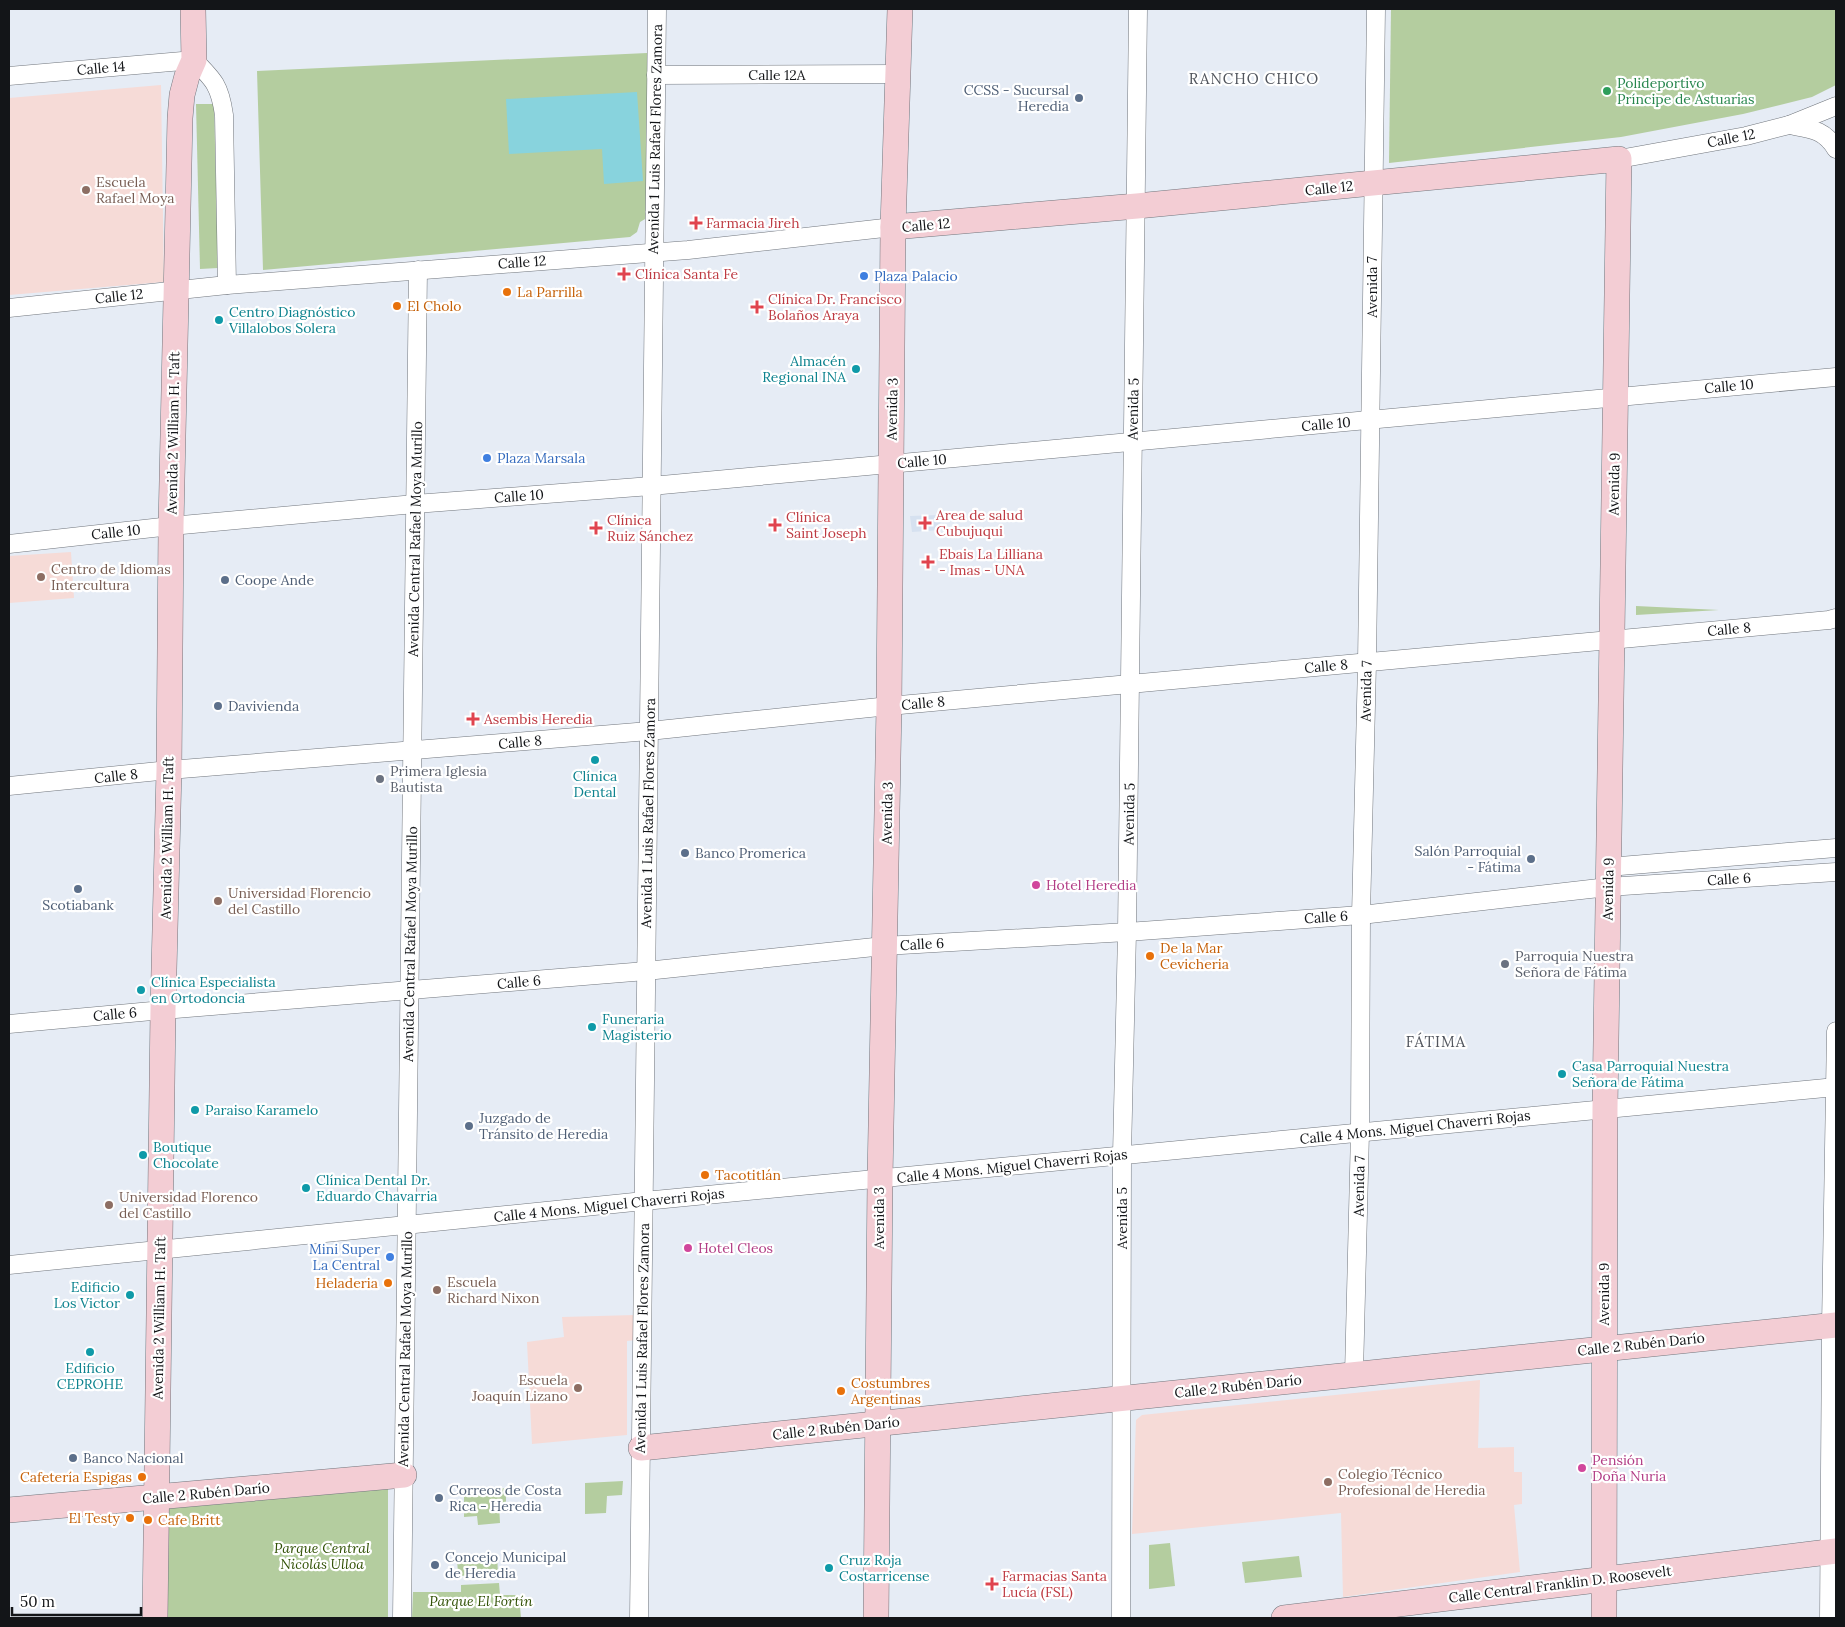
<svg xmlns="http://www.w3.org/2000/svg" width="1845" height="1627" viewBox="0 0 1845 1627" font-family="Lora,serif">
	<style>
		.built { fill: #d6e1f0 }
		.education { fill: #f6dbd7 }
		.green { fill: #b4cd9f }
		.water { fill: #88d3dd }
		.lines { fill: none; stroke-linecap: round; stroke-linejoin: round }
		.street-casing { stroke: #71767d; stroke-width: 19 }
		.secondary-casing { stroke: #71767d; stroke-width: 26 }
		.street { stroke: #fff; stroke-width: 18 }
		.secondary { stroke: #f3cdd4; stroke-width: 25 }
		.leisure-dot { fill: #2e9e5b; stroke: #fff; stroke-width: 2 }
		.service-dot { fill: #5c6f8a; stroke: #fff; stroke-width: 2 }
		.education-dot { fill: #8d6e63; stroke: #fff; stroke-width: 2 }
		.health-dot { fill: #e0444e; stroke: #fff; stroke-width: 2 }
		.shop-dot { fill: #3f7fe0; stroke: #fff; stroke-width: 2 }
		.food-dot { fill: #e8710a; stroke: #fff; stroke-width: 2 }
		.culture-dot { fill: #0f9aa8; stroke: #fff; stroke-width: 2 }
		.worship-dot { fill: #6b7280; stroke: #fff; stroke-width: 2 }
		.hotel-dot { fill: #d1479c; stroke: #fff; stroke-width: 2 }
		.labels { text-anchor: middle; stroke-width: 4.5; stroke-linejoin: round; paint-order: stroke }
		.street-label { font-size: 14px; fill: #131518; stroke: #fff }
		.leisure-label { font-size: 14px; fill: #27864d; stroke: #fff; text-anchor: start }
		.service-label { font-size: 14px; fill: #4e5e75; stroke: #fff; text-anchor: start }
		.education-label { font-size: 14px; fill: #785e54; stroke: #fff; text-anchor: start }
		.health-label { font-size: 14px; fill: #be3a42; stroke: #fff; text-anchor: start }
		.shop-label { font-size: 14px; fill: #366cbe; stroke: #fff; text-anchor: start }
		.food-label { font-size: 14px; fill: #c56008; stroke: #fff; text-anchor: start }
		.culture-label { font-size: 14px; fill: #0d838f; stroke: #fff; text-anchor: start }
		.worship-label { font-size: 14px; fill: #5b616d; stroke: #fff; text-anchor: start }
		.hotel-label { font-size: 14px; fill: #b23c85; stroke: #fff; text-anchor: start }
		.park-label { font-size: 14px; font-style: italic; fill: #315105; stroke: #fff }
		.neighbourhood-label { font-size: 15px; letter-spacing: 1px; fill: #51555d; stroke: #fff }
	</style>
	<rect width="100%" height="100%" fill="#e6ecf5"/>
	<path class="built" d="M 939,515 L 940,530 L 912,532 L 910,516 Z"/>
	<g class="education">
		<path d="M 161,85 L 164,282 L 9,295 L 9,98 Z"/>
		<path d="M 71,552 L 74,598 L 9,603 L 9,556 Z"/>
		<path d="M 635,1315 L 636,1340 L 627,1341 L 627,1435 L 532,1444 L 527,1342 L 564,1337 L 562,1317 Z"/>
		<path d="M 1480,1380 L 1478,1448 L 1514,1447 L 1514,1472 L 1522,1472 L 1522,1504 L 1514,1505 L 1520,1572 L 1343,1597 L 1341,1513 L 1132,1534 L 1136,1420 L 1142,1415 Z"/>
	</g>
	<g class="green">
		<path d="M 1391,9 L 1836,9 L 1836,85 L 1812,97 L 1743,114 L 1621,137 L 1389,163 Z"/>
		<path d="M 647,53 L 652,215 L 640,222 L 637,232 L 630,237 L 263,270 L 257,71 Z"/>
		<path d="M 196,104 L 214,104 L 218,268 L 200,269 Z"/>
		<path d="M 1636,606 L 1719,610 L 1636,615 Z"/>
		<path d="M 623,1481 L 622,1495 L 607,1496 L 606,1513 L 585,1514 L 585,1483 Z"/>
		<path d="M 388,1488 L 388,1618 L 167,1618 L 168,1508 Z"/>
		<path d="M 506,1488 L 506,1503 L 499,1504 L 500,1523 L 478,1525 L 477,1516 L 464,1517 L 464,1493 Z"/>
		<path d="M 1170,1543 L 1175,1586 L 1149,1589 L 1149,1545 Z"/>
		<path d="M 497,1554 L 498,1574 L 458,1576 L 457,1556 Z"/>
		<path d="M 1299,1556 L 1302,1577 L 1245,1583 L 1242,1562 Z"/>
		<path d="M 499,1583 L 500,1595 L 519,1595 L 521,1618 L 412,1618 L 413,1592 L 461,1592 L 461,1585 Z"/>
	</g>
	<path class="water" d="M 637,92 L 643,181 L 604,184 L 602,149 L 509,154 L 506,99 Z"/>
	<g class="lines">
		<g class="street-casing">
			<g id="street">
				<path d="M 656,75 L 898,74"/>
				<path d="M 9,76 L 194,60 C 214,80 220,86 224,115 L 227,285"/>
				<path d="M 1789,125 C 1810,129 1824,129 1836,149"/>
				<path d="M 1619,159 L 1746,136 L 1789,125 L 1836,106"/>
				<path d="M 9,308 L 227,285 L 688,250 L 893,227"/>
				<path d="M 9,544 L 171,526 L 415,504 L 651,486 L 1836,377"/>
				<path d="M 9,786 L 169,770 L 649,731 L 889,706 L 1829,620 L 1836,618"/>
				<path d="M 1608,867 L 1836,848"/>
				<path d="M 9,1024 L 163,1010 L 646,971 L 884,946 L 1127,932 L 1361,915 L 1608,887 L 1836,872"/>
				<path d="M 9,1265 L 644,1201 L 1836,1087"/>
				<path d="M 1354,1374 L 1360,1132 L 1361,915 L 1367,663 L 1376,9"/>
				<path d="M 402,1618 L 418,270"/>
				<path d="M 639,1618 L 657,9"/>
				<path d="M 1121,1618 L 1122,1155 L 1127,932 L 1138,9"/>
				<path d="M 1829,1618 L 1831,1326 L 1836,1031"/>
			</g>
		</g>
		<g class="secondary-casing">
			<g id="secondary">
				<path d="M 893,227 L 1137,206 L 1619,159 L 1605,1108 L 1604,1618"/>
				<path d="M 641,1448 L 1836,1325"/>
				<path d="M 9,1510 L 404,1475"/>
				<path d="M 155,1618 L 163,1010 L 169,770 L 171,526 L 180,118 L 182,95 L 187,76 L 194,60 L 193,9"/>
				<path d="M 876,1618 L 880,1179 L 889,706 L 893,227 L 900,9"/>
				<path d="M 1284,1618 L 1836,1551"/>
			</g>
		</g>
		<use href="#street" class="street"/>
		<use href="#secondary" class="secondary"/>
	</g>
	<circle class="leisure-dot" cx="1607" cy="91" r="5"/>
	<g class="service-dot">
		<circle cx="1079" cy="98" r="5"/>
		<circle cx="225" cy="580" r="5"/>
		<circle cx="218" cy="706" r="5"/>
		<circle cx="685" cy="853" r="5"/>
		<circle cx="1531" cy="859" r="5"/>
		<circle cx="78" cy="889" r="5"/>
		<circle cx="469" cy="1126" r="5"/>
		<circle cx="73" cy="1458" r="5"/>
		<circle cx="439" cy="1498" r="5"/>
		<circle cx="435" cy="1565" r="5"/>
	</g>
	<g class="education-dot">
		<circle cx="86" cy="190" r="5"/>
		<circle cx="41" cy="577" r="5"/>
		<circle cx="218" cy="901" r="5"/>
		<circle cx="109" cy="1205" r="5"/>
		<circle cx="437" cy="1290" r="5"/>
		<circle cx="578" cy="1388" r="5"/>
		<circle cx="1328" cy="1482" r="5"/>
	</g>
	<g class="health-dot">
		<path d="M693.5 215.5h5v5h5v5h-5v5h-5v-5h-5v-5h5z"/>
		<path d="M621.5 266.5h5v5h5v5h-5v5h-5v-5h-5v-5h5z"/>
		<path d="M754.5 299.5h5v5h5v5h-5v5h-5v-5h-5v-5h5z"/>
		<path d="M922.5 515.5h5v5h5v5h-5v5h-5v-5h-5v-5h5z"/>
		<path d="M772.5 517.5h5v5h5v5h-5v5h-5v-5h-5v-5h5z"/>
		<path d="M593.5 520.5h5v5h5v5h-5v5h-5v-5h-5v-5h5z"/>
		<path d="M925.5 554.5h5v5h5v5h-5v5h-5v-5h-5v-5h5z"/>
		<path d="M470.5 711.5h5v5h5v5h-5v5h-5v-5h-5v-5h5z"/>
		<path d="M989.5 1576.5h5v5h5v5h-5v5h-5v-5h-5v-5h5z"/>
	</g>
	<g class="shop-dot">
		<circle cx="864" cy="276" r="5"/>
		<circle cx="487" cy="458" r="5"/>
		<circle cx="390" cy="1257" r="5"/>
	</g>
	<g class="food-dot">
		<circle cx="507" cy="292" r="5"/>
		<circle cx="397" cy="306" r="5"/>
		<circle cx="1150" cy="956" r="5"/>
		<circle cx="705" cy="1175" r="5"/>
		<circle cx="388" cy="1283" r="5"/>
		<circle cx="841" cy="1391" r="5"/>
		<circle cx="142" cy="1477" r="5"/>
		<circle cx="130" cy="1518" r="5"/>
		<circle cx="148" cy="1520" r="5"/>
	</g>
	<g class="culture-dot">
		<circle cx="219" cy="320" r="5"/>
		<circle cx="856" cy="369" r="5"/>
		<circle cx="595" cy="760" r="5"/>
		<circle cx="141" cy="990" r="5"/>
		<circle cx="592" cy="1027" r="5"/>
		<circle cx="1562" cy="1074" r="5"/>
		<circle cx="195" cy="1110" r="5"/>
		<circle cx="143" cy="1155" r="5"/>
		<circle cx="306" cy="1188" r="5"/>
		<circle cx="130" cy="1295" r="5"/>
		<circle cx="90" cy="1352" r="5"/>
		<circle cx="829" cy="1568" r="5"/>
	</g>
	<g class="worship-dot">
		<circle cx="380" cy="779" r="5"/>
		<circle cx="1505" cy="964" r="5"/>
	</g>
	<g class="hotel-dot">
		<circle cx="1036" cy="885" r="5"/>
		<circle cx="688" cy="1248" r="5"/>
		<circle cx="1582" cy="1468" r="5"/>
	</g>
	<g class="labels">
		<g class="street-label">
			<text transform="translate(101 68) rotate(-5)" y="5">Calle 14</text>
			<text x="777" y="80">Calle 12A</text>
			<text transform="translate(1731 138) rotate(-11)" y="5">Calle 12</text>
			<text transform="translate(655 139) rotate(-89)" y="5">Avenida 1 Luis Rafael Flores Zamora</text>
			<text transform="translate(1329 188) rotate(-6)" y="5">Calle 12</text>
			<text transform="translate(926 225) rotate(-5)" y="5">Calle 12</text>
			<text transform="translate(522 262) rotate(-4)" y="5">Calle 12</text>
			<text transform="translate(1372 287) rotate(-90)" y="5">Avenida 7</text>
			<text transform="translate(119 296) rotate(-6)" y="5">Calle 12</text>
			<text transform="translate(1729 386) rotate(-5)" y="5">Calle 10</text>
			<text transform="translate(892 409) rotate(-89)" y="5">Avenida 3</text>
			<text transform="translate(1133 409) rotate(-89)" y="5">Avenida 5</text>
			<text transform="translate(1326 424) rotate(-5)" y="5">Calle 10</text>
			<text transform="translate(173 433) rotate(-89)" y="5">Avenida 2 William H. Taft</text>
			<text transform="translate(922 461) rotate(-5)" y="5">Calle 10</text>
			<text transform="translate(1614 484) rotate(-89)" y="5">Avenida 9</text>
			<text transform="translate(519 496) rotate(-4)" y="5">Calle 10</text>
			<text transform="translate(116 532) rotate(-6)" y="5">Calle 10</text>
			<text transform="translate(415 539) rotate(-89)" y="5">Avenida Central Rafael Moya Murillo</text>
			<text transform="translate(1729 629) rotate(-5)" y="5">Calle 8</text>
			<text transform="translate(1326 666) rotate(-5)" y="5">Calle 8</text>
			<text transform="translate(1366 691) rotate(-89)" y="5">Avenida 7</text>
			<text transform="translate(923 703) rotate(-5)" y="5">Calle 8</text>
			<text transform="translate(520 742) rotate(-5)" y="5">Calle 8</text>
			<text transform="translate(116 776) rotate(-6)" y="5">Calle 8</text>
			<text transform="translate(648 813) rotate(-89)" y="5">Avenida 1 Luis Rafael Flores Zamora</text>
			<text transform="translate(887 813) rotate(-89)" y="5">Avenida 3</text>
			<text transform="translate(1129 814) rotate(-89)" y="5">Avenida 5</text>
			<text transform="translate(167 838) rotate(-89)" y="5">Avenida 2 William H. Taft</text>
			<text transform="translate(1729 879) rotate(-4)" y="5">Calle 6</text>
			<text transform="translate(1608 889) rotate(-89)" y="5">Avenida 9</text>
			<text transform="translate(1326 917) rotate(-4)" y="5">Calle 6</text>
			<text transform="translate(410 944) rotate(-89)" y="5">Avenida Central Rafael Moya Murillo</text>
			<text transform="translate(922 944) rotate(-3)" y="5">Calle 6</text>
			<text transform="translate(519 982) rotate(-5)" y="5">Calle 6</text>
			<text transform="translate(115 1014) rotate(-5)" y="5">Calle 6</text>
			<text transform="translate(1415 1127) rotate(-6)" y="5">Calle 4 Mons. Miguel Chaverri Rojas</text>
			<text transform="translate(1012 1166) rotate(-6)" y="5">Calle 4 Mons. Miguel Chaverri Rojas</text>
			<text transform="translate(1359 1186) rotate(-89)" y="5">Avenida 7</text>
			<text transform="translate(609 1205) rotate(-6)" y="5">Calle 4 Mons. Miguel Chaverri Rojas</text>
			<text transform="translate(879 1218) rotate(-90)" y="5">Avenida 3</text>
			<text transform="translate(1122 1218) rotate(-90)" y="5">Avenida 5</text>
			<text transform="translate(1604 1294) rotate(-90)" y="5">Avenida 9</text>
			<text transform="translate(159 1318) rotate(-89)" y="5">Avenida 2 William H. Taft</text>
			<text transform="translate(642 1338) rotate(-89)" y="5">Avenida 1 Luis Rafael Flores Zamora</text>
			<text transform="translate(1641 1344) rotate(-6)" y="5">Calle 2 Rubén Darío</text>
			<text transform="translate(405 1349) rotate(-89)" y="5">Avenida Central Rafael Moya Murillo</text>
			<text transform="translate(1238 1386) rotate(-6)" y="5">Calle 2 Rubén Darío</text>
			<text transform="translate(836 1428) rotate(-6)" y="5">Calle 2 Rubén Darío</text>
			<text transform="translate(206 1493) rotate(-5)" y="5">Calle 2 Rubén Darío</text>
			<text transform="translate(1560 1584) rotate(-7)" y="5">Calle Central Franklin D. Roosevelt</text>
		</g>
		<g class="leisure-label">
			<text x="1617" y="88">Polideportivo<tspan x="1617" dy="16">Príncipe de Astuarias</tspan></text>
		</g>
		<g class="service-label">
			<text x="1069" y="95" text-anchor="end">CCSS - Sucursal<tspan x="1069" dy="16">Heredia</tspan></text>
			<text x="235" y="585">Coope Ande</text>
			<text x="228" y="711">Davivienda</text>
			<text x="1521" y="856" text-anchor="end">Salón Parroquial<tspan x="1521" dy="16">- Fátima</tspan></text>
			<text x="695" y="858">Banco Promerica</text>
			<text x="78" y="910" text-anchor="middle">Scotiabank</text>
			<text x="479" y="1123">Juzgado de<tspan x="479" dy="16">Tránsito de Heredia</tspan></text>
			<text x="83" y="1463">Banco Nacional</text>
			<text x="449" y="1495">Correos de Costa<tspan x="449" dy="16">Rica - Heredia</tspan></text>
			<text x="445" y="1562">Concejo Municipal<tspan x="445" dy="16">de Heredia</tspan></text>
		</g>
		<g class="education-label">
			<text x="96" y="187">Escuela<tspan x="96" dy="16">Rafael Moya</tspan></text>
			<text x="51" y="574">Centro de Idiomas<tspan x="51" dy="16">Intercultura</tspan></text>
			<text x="228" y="898">Universidad Florencio<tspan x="228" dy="16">del Castillo</tspan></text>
			<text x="119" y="1202">Universidad Florenco<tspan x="119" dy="16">del Castillo</tspan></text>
			<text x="447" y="1287">Escuela<tspan x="447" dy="16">Richard Nixon</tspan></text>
			<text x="568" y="1385" text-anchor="end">Escuela<tspan x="568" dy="16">Joaquín Lizano</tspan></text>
			<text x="1338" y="1479">Colegio Técnico<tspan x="1338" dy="16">Profesional de Heredia</tspan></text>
		</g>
		<g class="health-label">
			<text x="706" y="228">Farmacia Jireh</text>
			<text x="635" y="279">Clínica Santa Fe</text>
			<text x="768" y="304">Clínica Dr. Francisco<tspan x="768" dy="16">Bolaños Araya</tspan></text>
			<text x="936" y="520">Area de salud<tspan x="936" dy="16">Cubujuqui</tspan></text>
			<text x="786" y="522">Clínica<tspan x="786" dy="16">Saint Joseph</tspan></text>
			<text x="607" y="525">Clínica<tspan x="607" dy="16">Ruiz Sánchez</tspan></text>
			<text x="939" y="559">Ebais La Lilliana<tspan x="939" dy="16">- Imas - UNA</tspan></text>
			<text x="484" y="724">Asembis Heredia</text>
			<text x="1002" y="1581">Farmacias Santa<tspan x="1002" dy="16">Lucía (FSL)</tspan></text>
		</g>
		<g class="shop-label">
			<text x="874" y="281">Plaza Palacio</text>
			<text x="497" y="463">Plaza Marsala</text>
			<text x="380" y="1254" text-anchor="end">Mini Super<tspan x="380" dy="16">La Central</tspan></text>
		</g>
		<g class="food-label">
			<text x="517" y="297">La Parrilla</text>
			<text x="407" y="311">El Cholo</text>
			<text x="1160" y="953">De la Mar<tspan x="1160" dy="16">Cevicheria</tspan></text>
			<text x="715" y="1180">Tacotitlán</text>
			<text x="378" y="1288" text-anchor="end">Heladeria</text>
			<text x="851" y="1388">Costumbres<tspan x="851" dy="16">Argentinas</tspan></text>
			<text x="132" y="1482" text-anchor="end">Cafetería Espigas</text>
			<text x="120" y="1523" text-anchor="end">El Testy</text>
			<text x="158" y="1525">Cafe Britt</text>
		</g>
		<g class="culture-label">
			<text x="229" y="317">Centro Diagnóstico<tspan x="229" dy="16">Villalobos Solera</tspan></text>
			<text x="846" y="366" text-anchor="end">Almacén<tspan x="846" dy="16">Regional INA</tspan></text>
			<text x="595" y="781" text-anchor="middle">Clínica<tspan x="595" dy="16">Dental</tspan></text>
			<text x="151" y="987">Clínica Especialista<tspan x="151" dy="16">en Ortodoncia</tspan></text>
			<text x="602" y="1024">Funeraria<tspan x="602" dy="16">Magisterio</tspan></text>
			<text x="1572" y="1071">Casa Parroquial Nuestra<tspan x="1572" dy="16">Señora de Fátima</tspan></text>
			<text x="205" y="1115">Paraiso Karamelo</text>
			<text x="153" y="1152">Boutique<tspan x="153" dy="16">Chocolate</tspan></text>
			<text x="316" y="1185">Clínica Dental Dr.<tspan x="316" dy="16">Eduardo Chavarria</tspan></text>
			<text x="120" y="1292" text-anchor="end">Edificio<tspan x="120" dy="16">Los Victor</tspan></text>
			<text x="90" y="1373" text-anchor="middle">Edificio<tspan x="90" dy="16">CEPROHE</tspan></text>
			<text x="839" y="1565">Cruz Roja<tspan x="839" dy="16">Costarricense</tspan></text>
		</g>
		<g class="worship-label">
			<text x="390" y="776">Primera Iglesia<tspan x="390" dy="16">Bautista</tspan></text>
			<text x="1515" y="961">Parroquia Nuestra<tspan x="1515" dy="16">Señora de Fátima</tspan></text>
		</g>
		<g class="hotel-label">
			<text x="1046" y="890">Hotel Heredia</text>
			<text x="698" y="1253">Hotel Cleos</text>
			<text x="1592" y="1465">Pensión<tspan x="1592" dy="16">Doña Nuria</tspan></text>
		</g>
		<g class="park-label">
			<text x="322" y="1553">Parque Central<tspan x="322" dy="16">Nicolás Ulloa</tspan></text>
			<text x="481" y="1606">Parque El Fortín</text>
		</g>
		<g class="neighbourhood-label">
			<text x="1254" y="84">RANCHO CHICO</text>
			<text x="1436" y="1047">FÁTIMA</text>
		</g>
	</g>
	<rect width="1845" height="1627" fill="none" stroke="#131518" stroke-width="20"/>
	<path d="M12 1607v8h129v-8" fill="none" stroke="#131518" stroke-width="2.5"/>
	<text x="20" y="1607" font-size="15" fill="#131518" stroke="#ffffff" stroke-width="4" paint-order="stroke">50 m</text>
</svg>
